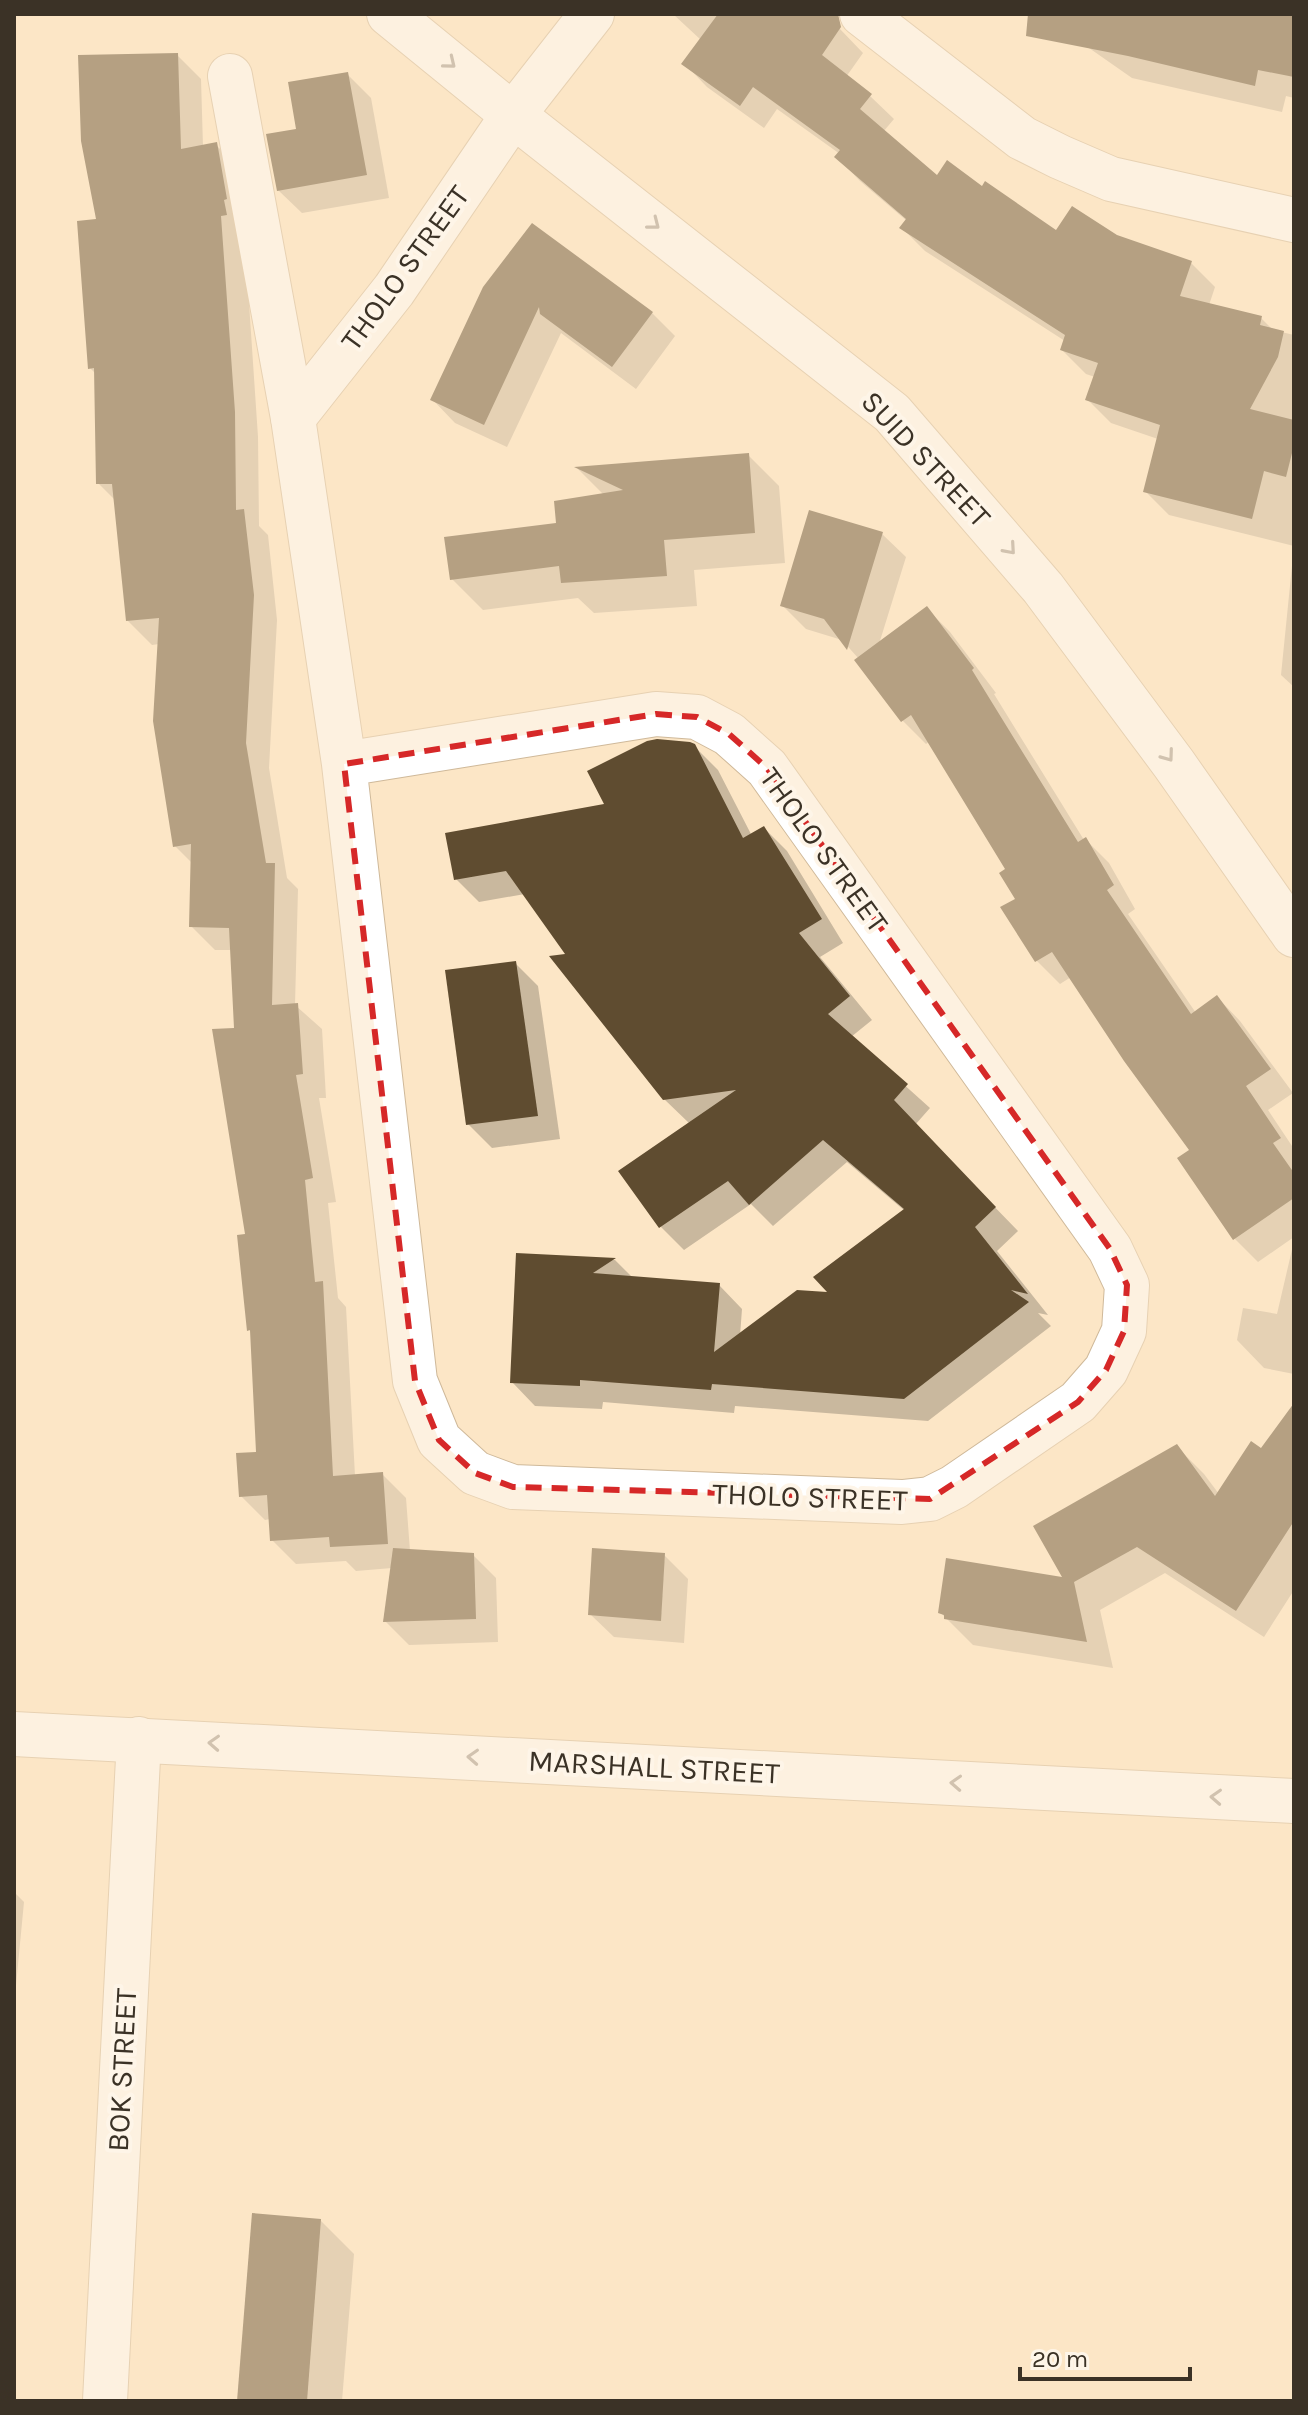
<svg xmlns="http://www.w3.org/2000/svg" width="1308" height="2415" viewBox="0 0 1308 2415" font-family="Karla,sans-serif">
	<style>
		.shadow { fill: #0003 }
		.building { fill: #5f4c30 }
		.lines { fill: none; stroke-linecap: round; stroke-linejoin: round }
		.minor-casing { stroke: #cfb99a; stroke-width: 46 }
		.tertiary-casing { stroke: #cfb99a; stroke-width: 46 }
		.minor { stroke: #fff; stroke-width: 44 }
		.tertiary { stroke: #fff; stroke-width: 44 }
		.oneway { stroke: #9d9892 }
		.marked { fill: none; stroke: #d62828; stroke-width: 6; stroke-dasharray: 16 10; stroke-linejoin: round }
		.labels { text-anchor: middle; stroke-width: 8; stroke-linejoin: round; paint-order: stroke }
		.street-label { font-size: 30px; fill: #3b3226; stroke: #fef5e8 }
	</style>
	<rect width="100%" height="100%" fill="#fce6c6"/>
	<g class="shadow">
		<path d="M 673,14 L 818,14 L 840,29 L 863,53 L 846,77 L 870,96 L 894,119 L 883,132 L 937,178 L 983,188 L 1057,233 L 1116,237 L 1191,263 L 1215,287 L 1209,305 L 1261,318 L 1273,330 L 1294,335 L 1294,546 L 1169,515 L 1145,491 L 1158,439 L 1111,423 L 1088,400 L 1095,377 L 1086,374 L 1062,350 L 1065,341 L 925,251 L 902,228 L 907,221 L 860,181 L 837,157 L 840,154 L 777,109 L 764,128 L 707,87 L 684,63 L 701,40 Z"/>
		<path d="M 1029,14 L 1294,14 L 1294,98 L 1286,96 L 1282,112 L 1132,78 L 1069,34 Z"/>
		<path d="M 177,55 L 201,79 L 203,147 L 216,145 L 240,169 L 258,437 L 259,526 L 268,535 L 277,620 L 269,768 L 287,878 L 298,889 L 295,1005 L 322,1029 L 326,1098 L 319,1098 L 336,1202 L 328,1203 L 338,1298 L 346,1307 L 355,1476 L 382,1474 L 406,1498 L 410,1551 L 473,1555 L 496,1578 L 498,1642 L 409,1645 L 385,1621 L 392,1568 L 356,1571 L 346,1561 L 296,1564 L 272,1540 L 270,1519 L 265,1520 L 241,1496 L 258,1454 L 252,1333 L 249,1330 L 248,1236 L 232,950 L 215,950 L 191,926 L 192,863 L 175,846 L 159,644 L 152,645 L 128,621 L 116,501 L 98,483 L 96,374 L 90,368 L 98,221 Z"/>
		<path d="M 347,74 L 371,98 L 389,198 L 302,213 L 278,190 L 299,130 Z"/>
		<path d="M 484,288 L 652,313 L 675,336 L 636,389 L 561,333 L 507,447 L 455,423 L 432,399 Z"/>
		<path d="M 748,455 L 779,486 L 785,563 L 694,570 L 697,606 L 594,613 L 578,598 L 483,610 L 452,579 L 558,525 L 604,495 L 578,469 Z"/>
		<path d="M 882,534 L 906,557 L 879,644 L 927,609 L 950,632 L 996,693 L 994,694 L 1084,840 L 1085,839 L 1109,863 L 1135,909 L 1128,914 L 1196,1013 L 1217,997 L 1240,1021 L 1293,1093 L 1268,1110 L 1294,1149 L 1294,1237 L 1258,1262 L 1234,1238 L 1191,1151 L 1071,977 L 1060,984 L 1037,961 L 1008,870 L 930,741 L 926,744 L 903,721 L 857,660 L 859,659 L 842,640 L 806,629 L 782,605 Z"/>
		<path d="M 1294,546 L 1294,687 L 1281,675 Z"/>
		<path d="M 694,746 L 718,770 L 752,836 L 764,828 L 787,851 L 843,943 L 820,957 L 872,1020 L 851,1037 L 930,1108 L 915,1125 L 1018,1231 L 997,1251 L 1048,1315 L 1038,1313 L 1051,1326 L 928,1421 L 735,1406 L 734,1413 L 603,1402 L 602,1409 L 535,1406 L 512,1382 L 518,1255 L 615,1260 L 633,1278 L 719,1285 L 742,1309 L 740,1336 L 831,1295 L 905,1211 L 847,1162 L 773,1226 L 751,1204 L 684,1250 L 661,1227 L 621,1171 L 690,1124 L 664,1099 L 525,894 L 479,902 L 456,879 L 607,805 Z"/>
		<path d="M 515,963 L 538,986 L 560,1139 L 492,1148 L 468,1124 Z"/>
		<path d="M 1294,1241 L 1294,1374 L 1264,1368 L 1237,1340 L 1243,1308 L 1277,1314 Z"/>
		<path d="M 1294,1406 L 1294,1590 L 1264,1637 L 1165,1573 L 1100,1610 L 1113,1668 L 973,1645 L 940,1612 L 1066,1579 L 1177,1447 L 1204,1474 L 1219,1494 L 1262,1451 Z"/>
		<path d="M 664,1555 L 688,1579 L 684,1643 L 614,1637 L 590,1614 Z"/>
		<path d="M 14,1892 L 24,1902 L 14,2006 Z"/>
		<path d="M 320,2220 L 354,2254 L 342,2401 L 239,2401 Z"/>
	</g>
	<g class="building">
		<path d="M 718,14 L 838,14 L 841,27 L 822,55 L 872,94 L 860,109 L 937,175 L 947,160 L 982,186 L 985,181 L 1056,230 L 1072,206 L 1117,235 L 1192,261 L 1180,296 L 1262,316 L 1260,325 L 1284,331 L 1278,357 L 1250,409 L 1294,420 L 1294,445 L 1286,477 L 1264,471 L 1252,519 L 1143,492 L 1160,425 L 1085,400 L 1098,363 L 1060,350 L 1065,335 L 899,228 L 906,219 L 834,157 L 840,150 L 753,87 L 740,106 L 681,64 Z"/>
		<path d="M 1028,14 L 1294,14 L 1294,77 L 1258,70 L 1255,86 L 1128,56 L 1026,36 Z"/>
		<path d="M 178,53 L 181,149 L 217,142 L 227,199 L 224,200 L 227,215 L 221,216 L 235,412 L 236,510 L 244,509 L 254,595 L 246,743 L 266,863 L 275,863 L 272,1005 L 298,1003 L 303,1074 L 296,1075 L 313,1178 L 305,1180 L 315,1282 L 323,1281 L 333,1476 L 383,1472 L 388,1544 L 330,1547 L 329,1537 L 270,1541 L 267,1495 L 239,1497 L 236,1453 L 256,1452 L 250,1330 L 247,1331 L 237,1235 L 245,1234 L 212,1029 L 234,1028 L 229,928 L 189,927 L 191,844 L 173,847 L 153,721 L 159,618 L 126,621 L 112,484 L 96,484 L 94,368 L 88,369 L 77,221 L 96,219 L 81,141 L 78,55 Z"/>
		<path d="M 348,72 L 367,175 L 277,191 L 266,134 L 296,129 L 288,82 Z"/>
		<path d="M 532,223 L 653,312 L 612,367 L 540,314 L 539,307 L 484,425 L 430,400 L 483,287 Z"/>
		<path d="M 749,453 L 755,533 L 664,540 L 667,576 L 561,583 L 559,566 L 450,580 L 444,537 L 556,523 L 554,501 L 623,490 L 574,467 Z"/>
		<path d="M 809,510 L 883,532 L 847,650 L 824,619 L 780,606 Z"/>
		<path d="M 927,606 L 974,668 L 972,670 L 1078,842 L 1086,837 L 1114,885 L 1107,890 L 1191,1014 L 1217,995 L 1271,1069 L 1246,1086 L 1281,1138 L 1273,1143 L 1294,1173 L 1294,1198 L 1233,1240 L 1177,1158 L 1189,1150 L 1124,1061 L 1052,952 L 1035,962 L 1000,907 L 1015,899 L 999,873 L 1005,869 L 911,715 L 901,722 L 854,660 Z"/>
		<path d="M 657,739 L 690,742 L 695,744 L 743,838 L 764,826 L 822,919 L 799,933 L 850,996 L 828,1014 L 908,1084 L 894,1100 L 996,1207 L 975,1227 L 1028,1294 L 1011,1290 L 1029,1302 L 904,1399 L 712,1384 L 711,1390 L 580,1380 L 580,1386 L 510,1383 L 516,1253 L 616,1258 L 593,1273 L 720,1283 L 714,1352 L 797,1290 L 827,1292 L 813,1277 L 904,1209 L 823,1140 L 749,1205 L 728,1181 L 659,1228 L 618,1171 L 736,1090 L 663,1100 L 549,956 L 565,954 L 506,871 L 454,880 L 445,833 L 604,804 L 587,771 L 647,741 Z"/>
		<path d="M 516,961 L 538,1116 L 466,1125 L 445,970 Z"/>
		<path d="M 1294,1403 L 1294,1521 L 1236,1611 L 1137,1547 L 1074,1582 L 1087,1642 L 944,1619 L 944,1615 L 938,1613 L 946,1558 L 1062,1577 L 1033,1526 L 1177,1444 L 1215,1496 L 1251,1441 L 1261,1448 Z"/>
		<path d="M 393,1548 L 474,1553 L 476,1619 L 383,1622 Z"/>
		<path d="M 592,1548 L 665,1553 L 661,1621 L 588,1615 Z"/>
		<path d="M 252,2213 L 321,2219 L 307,2401 L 237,2401 Z"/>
	</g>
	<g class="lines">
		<g class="minor-casing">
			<g id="minor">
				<path d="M 862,14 L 1022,138 L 1060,157 L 1111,179 L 1294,220"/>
				<path d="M 230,76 L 293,418 L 344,764 L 415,1381 L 439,1440 L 475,1473 L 513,1487 L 902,1502 L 930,1499 L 954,1487 L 1078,1402 L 1106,1370 L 1124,1331 L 1127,1285 L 1110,1249 L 767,768 L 729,734 L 697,717 L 656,714 L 344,764"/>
				<path d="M 293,418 L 394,290 L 513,115 L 592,14"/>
				<path d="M 105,2401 L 139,1739"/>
			</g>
		</g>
		<g class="tertiary-casing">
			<g id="tertiary">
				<path d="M 389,14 L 513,115 L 892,413 L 1043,588 L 1174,764 L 1294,935"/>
				<path d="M 14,1734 L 1294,1801"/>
			</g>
		</g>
		<use href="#minor" class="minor"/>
		<use href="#tertiary" class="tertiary"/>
	</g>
	<defs><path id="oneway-chevron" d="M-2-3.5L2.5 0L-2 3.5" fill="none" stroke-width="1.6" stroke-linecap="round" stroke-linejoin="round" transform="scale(2)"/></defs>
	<g class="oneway">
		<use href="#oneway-chevron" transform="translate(450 63) rotate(39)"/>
		<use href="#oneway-chevron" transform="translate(654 224) rotate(38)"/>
		<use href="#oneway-chevron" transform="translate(1010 549) rotate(49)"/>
		<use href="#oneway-chevron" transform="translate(1168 756) rotate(54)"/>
		<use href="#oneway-chevron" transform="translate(214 1743) rotate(-177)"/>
		<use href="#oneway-chevron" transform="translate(473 1757) rotate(-177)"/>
		<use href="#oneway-chevron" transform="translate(956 1783) rotate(-177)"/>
		<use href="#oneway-chevron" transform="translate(1216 1797) rotate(-177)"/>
	</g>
	<path d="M0 0H1308V2415H0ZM 656,714 L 697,717 L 729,734 L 767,768 L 1110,1249 L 1127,1285 L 1124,1331 L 1106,1370 L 1078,1402 L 930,1499 L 513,1487 L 475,1473 L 439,1440 L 415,1381 L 344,764 Z" fill="#fce6c6" fill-opacity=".55" fill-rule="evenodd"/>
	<path class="marked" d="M 656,714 L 697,717 L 729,734 L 767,768 L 1110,1249 L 1127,1285 L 1124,1331 L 1106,1370 L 1078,1402 L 930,1499 L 513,1487 L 475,1473 L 439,1440 L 415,1381 L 344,764 Z"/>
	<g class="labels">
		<g class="street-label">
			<text transform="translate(405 268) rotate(-54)" y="10">THOLO STREET</text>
			<text transform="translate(926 459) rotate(47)" y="10">SUID STREET</text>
			<text transform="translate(824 850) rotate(54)" y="10">THOLO STREET</text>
			<text transform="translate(810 1497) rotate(2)" y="10">THOLO STREET</text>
			<text transform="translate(654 1767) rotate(3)" y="10">MARSHALL STREET</text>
			<text transform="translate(122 2070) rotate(-87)" y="10">BOK STREET</text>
		</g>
	</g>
	<rect width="1308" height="2415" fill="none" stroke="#3b3226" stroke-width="32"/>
	<path d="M1020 2367v12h170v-12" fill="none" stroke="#3b3226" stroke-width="4"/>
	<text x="1032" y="2367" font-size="24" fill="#3b3226" stroke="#fef5e8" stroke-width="6" paint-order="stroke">20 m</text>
</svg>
